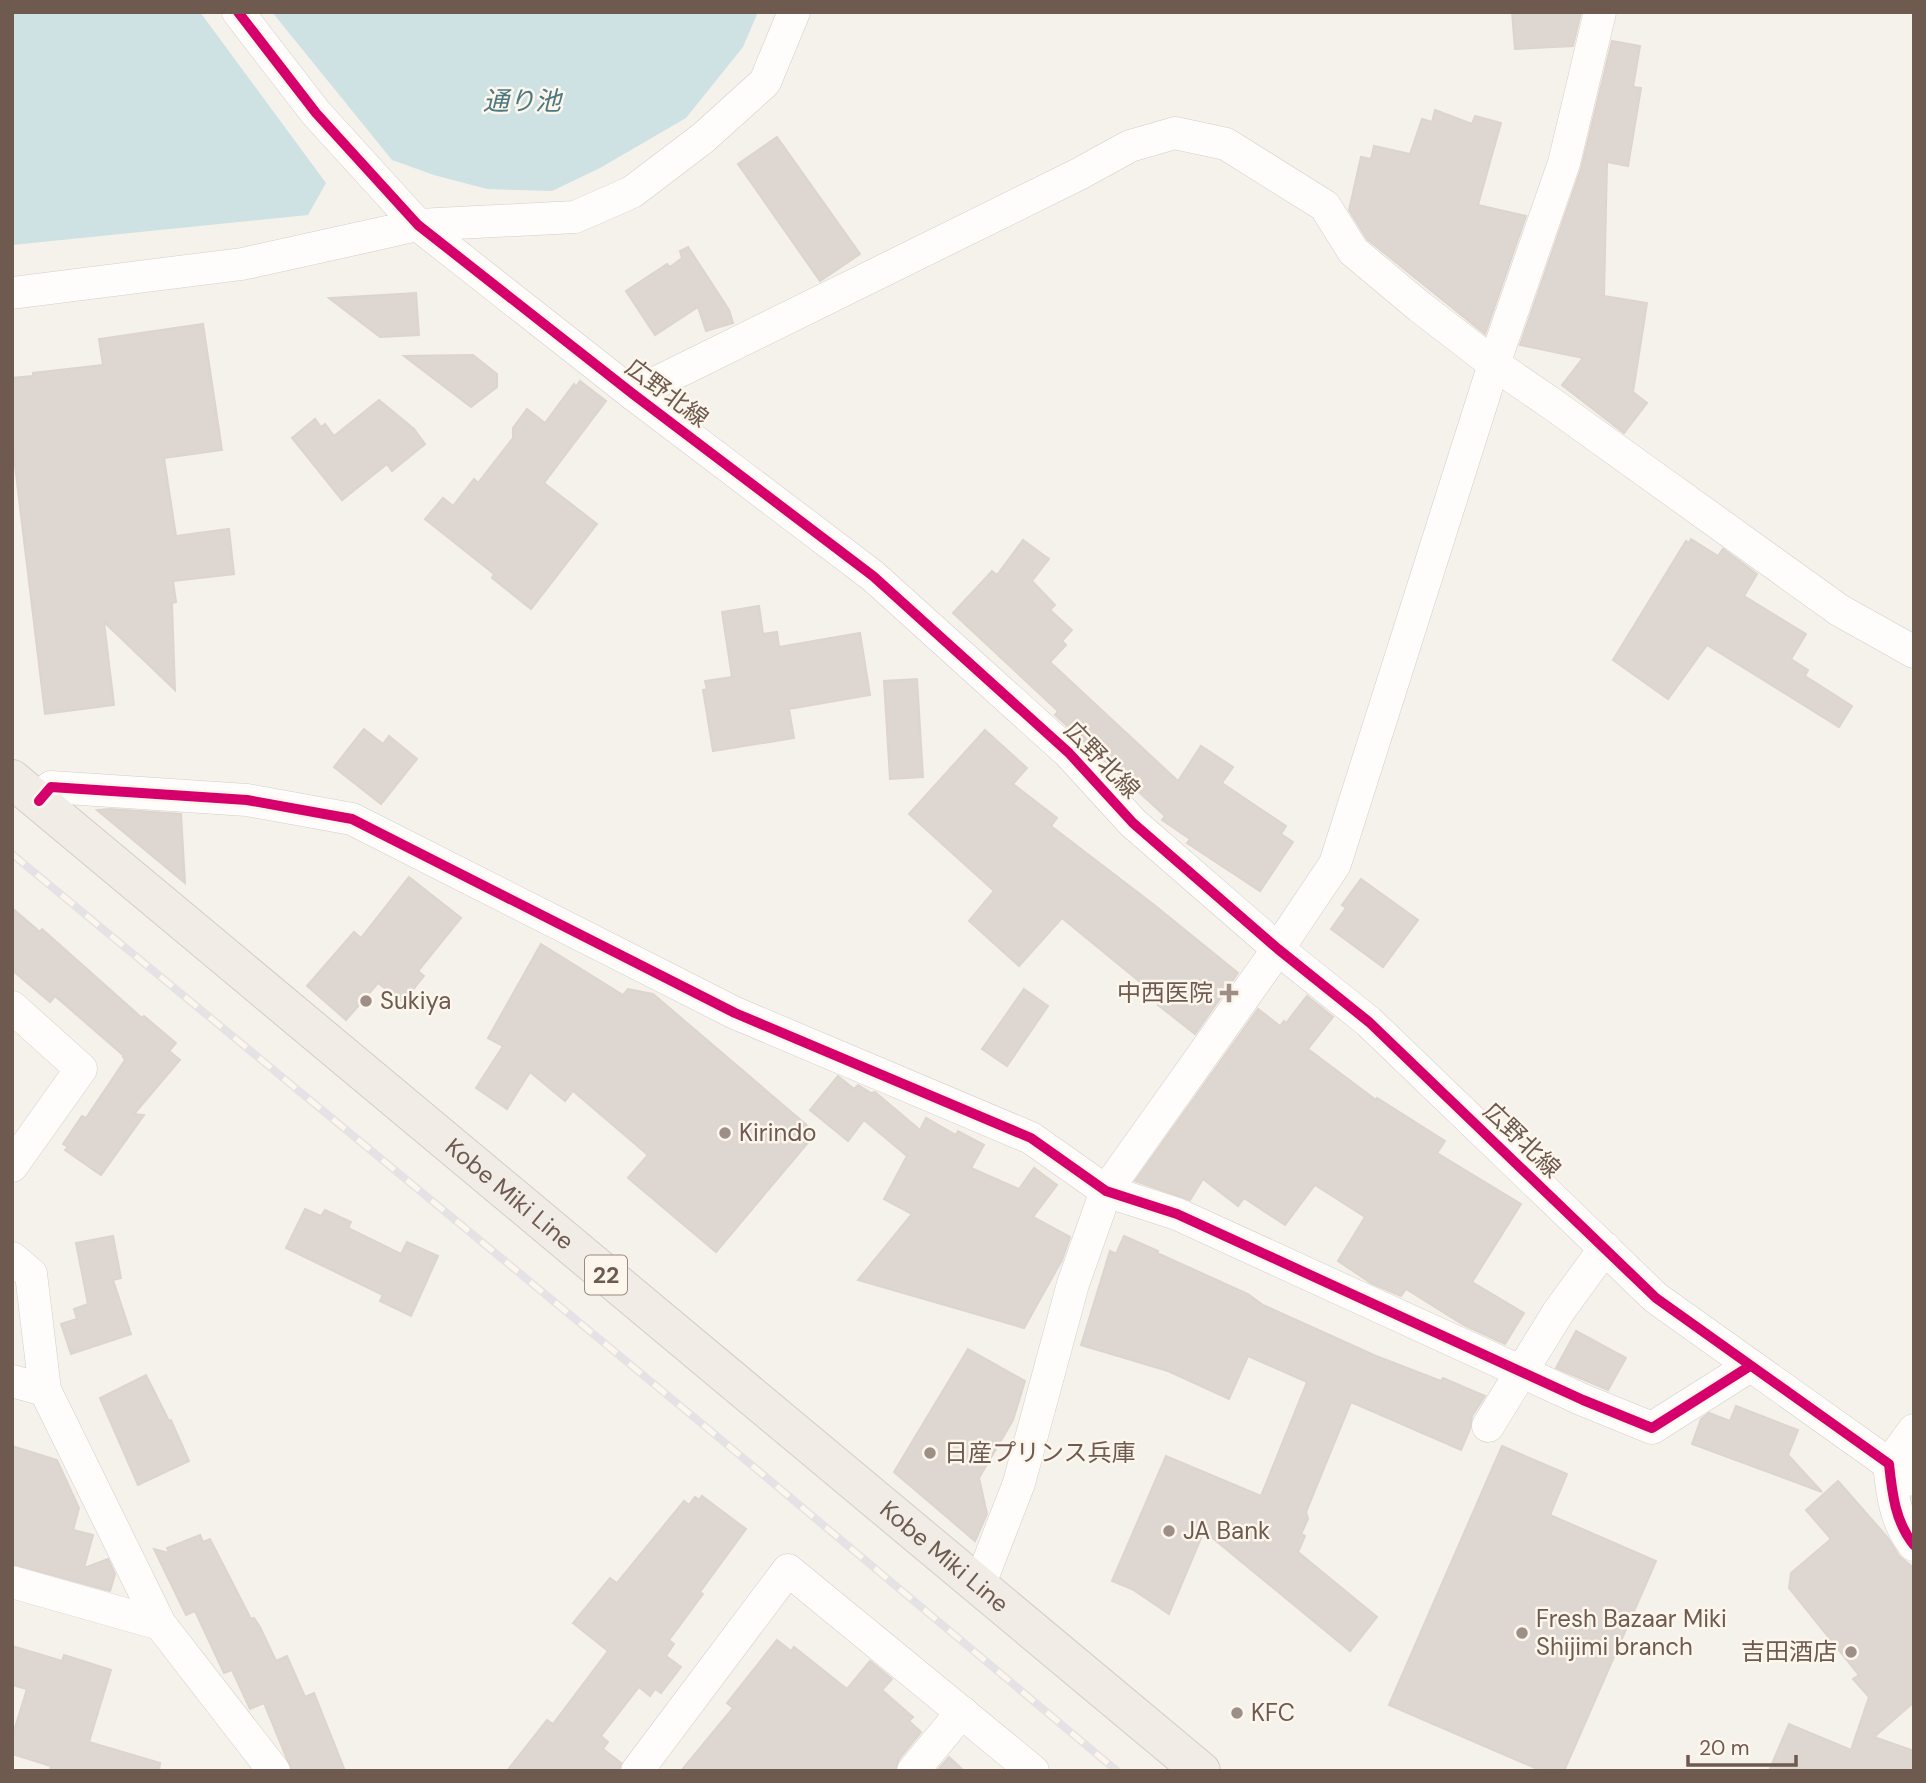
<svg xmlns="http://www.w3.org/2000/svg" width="1926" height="1783" viewBox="0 0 1926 1783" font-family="'DM Sans','Noto Sans JP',sans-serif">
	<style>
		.water { fill: #cee2e3 }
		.building { fill: #ded7d1; stroke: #ddd4ce; stroke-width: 2 }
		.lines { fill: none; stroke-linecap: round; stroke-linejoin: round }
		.minor-casing { stroke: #d4cec9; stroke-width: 33 }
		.primary-casing { stroke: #d3ccc7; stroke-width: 40 }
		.minor { stroke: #fefdfc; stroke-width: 32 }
		.primary { stroke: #f1ece6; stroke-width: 38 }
		.rail-casing { stroke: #e4e2e4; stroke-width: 8 }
		.rail { stroke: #fcf6ec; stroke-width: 5; stroke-dasharray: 16; stroke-linecap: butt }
		.cycleway-casing { stroke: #fcf6ec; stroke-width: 15 }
		.cycleway { stroke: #d6006c; stroke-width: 10 }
		.poi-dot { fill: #9e8f86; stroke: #fcf6ec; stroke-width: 2.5 }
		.labels { text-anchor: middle; stroke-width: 5; stroke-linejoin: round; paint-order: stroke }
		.shield { fill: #fcf6ec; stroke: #99897e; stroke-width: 2 }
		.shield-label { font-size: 23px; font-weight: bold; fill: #6f5a4f }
		.street-label { font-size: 24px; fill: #6f5a4f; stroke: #fcf6ec }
		.poi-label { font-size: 24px; fill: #6f5a4f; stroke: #fcf6ec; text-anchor: start }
		.water-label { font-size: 26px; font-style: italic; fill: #4c7880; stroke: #fcf6ec }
	</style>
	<rect width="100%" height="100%" fill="#f5f1eb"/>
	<g class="water">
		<path d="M 12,12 L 200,12 L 326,183 L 308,215 L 12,245 Z"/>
		<path d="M 272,12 L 758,12 L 743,47 L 686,118 L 600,168 L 552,191 L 487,189 L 434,175 L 392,160 Z"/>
	</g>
	<g class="building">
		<path d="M 1512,12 L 1581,12 L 1573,46 L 1515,49 Z"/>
		<path d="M 1612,41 L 1640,46 L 1633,87 L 1641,88 L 1628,166 L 1607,162 L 1604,296 L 1647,303 L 1633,392 L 1647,403 L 1624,433 L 1562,385 L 1583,358 L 1520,345 L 1581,169 Z"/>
		<path d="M 1435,110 L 1472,124 L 1475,116 L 1501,123 L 1478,205 L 1526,216 L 1485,334 L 1367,239 L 1349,210 L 1361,157 L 1371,159 L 1374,146 L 1410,154 L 1422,119 L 1432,122 Z"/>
		<path d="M 777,137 L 860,254 L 820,281 L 738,164 Z"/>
		<path d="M 688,247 L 729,310 L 733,323 L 706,331 L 698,307 L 655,335 L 626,291 L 667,264 L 670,267 L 682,258 L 680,251 Z"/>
		<path d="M 416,293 L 419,335 L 380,337 L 329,298 Z"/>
		<path d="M 203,324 L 222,450 L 164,458 L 176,536 L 229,529 L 234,574 L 173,581 L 176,602 L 172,603 L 175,690 L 104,622 L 114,705 L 45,714 L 12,441 L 12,378 L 33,376 L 33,373 L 103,365 L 99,339 Z"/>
		<path d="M 473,355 L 497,374 L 497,387 L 471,407 L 404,356 Z"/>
		<path d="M 580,381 L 606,401 L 544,483 L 597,524 L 531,609 L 492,578 L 494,574 L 425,519 L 443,498 L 453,506 L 474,479 L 478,483 L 513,438 L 513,428 L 527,409 L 545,423 L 574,384 L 576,387 Z"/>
		<path d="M 379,400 L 414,429 L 425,444 L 392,471 L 387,464 L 342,500 L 292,438 L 315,419 L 321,427 L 325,424 L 334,436 Z"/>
		<path d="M 1691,539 L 1718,556 L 1723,549 L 1757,574 L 1744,596 L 1806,634 L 1791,659 L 1808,670 L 1805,676 L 1852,706 L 1839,727 L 1707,645 L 1668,699 L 1613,660 L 1686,541 L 1689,543 Z"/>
		<path d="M 1023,540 L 1049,559 L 1032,581 L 1055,605 L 1050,610 L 1072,630 L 1062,641 L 1066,645 L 1050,662 L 1178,781 L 1201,746 L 1233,767 L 1222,783 L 1286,826 L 1281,834 L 1293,842 L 1260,891 L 1187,843 L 1190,839 L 1162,820 L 1165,816 L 1055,715 L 1058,711 L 953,613 L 992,571 L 997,575 Z"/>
		<path d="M 759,606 L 763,634 L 777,632 L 779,647 L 860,633 L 870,695 L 789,709 L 794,738 L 713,751 L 703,690 L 707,689 L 705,681 L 732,677 L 722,612 Z"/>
		<path d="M 917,679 L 923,777 L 890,779 L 884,681 Z"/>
		<path d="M 364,729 L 383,744 L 389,736 L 417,759 L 381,804 L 334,767 Z"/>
		<path d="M 985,730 L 1027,768 L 1013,784 L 1057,818 L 1051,826 L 1153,904 L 1238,973 L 1195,1034 L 1158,1005 L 1162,1000 L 1062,918 L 1019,966 L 969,921 L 994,891 L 909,814 Z"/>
		<path d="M 110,809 L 181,814 L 185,883 L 97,810 Z"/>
		<path d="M 409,877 L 461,918 L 418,971 L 424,976 L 403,1002 L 378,983 L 346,1020 L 307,986 L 354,932 L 361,938 Z"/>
		<path d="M 1361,879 L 1418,920 L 1383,967 L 1331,929 L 1346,908 L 1342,905 Z"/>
		<path d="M 12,908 L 40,932 L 42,929 L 142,1018 L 144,1016 L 176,1043 L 169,1051 L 180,1060 L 134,1114 L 144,1115 L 101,1175 L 65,1150 L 68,1147 L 63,1144 L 82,1116 L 86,1118 L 125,1060 L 123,1057 L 124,1056 L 55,996 L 50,1002 L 12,970 Z"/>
		<path d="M 541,944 L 623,995 L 628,989 L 653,994 L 816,1133 L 716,1252 L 628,1178 L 648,1155 L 573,1091 L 565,1101 L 530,1072 L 507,1109 L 476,1088 L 503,1046 L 488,1038 Z"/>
		<path d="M 1024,989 L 1048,1006 L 1007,1066 L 982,1049 Z"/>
		<path d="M 1307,996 L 1333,1017 L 1308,1049 L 1376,1100 L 1377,1098 L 1445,1141 L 1437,1153 L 1521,1204 L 1472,1282 L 1524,1313 L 1505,1344 L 1464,1325 L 1406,1289 L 1401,1296 L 1371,1283 L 1338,1261 L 1365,1217 L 1315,1185 L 1285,1225 L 1244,1198 L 1238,1206 L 1203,1179 L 1190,1200 L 1135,1181 L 1258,1009 L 1280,1026 L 1284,1021 L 1286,1023 Z"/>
		<path d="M 838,1076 L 854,1089 L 858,1085 L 871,1093 L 875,1092 L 920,1130 L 926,1118 L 956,1135 L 958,1131 L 984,1145 L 971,1168 L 1019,1189 L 1034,1168 L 1057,1185 L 1033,1217 L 1070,1237 L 1062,1260 L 1024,1328 L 858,1280 L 912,1214 L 884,1199 L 907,1156 L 864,1120 L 848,1141 L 810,1110 Z"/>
		<path d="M 305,1209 L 321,1216 L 325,1210 L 351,1222 L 348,1228 L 401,1254 L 407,1242 L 438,1256 L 411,1316 L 380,1301 L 383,1295 L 286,1248 Z"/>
		<path d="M 113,1236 L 121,1278 L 113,1280 L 131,1334 L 71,1354 L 61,1324 L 77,1319 L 74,1309 L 88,1304 L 76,1243 Z"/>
		<path d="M 1124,1236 L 1158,1251 L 1157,1253 L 1248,1294 L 1263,1305 L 1376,1356 L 1441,1381 L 1443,1378 L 1485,1396 L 1472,1416 L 1470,1429 L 1461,1450 L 1351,1402 L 1306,1512 L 1308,1519 L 1301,1534 L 1305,1536 L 1298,1552 L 1377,1617 L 1350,1651 L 1204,1531 L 1169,1614 L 1132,1589 L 1112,1581 L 1166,1456 L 1261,1496 L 1307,1382 L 1248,1356 L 1229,1399 L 1168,1371 L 1081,1345 L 1110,1251 L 1116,1254 Z"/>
		<path d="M 1576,1331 L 1626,1358 L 1608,1390 L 1556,1368 Z"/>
		<path d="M 968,1349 L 1025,1381 L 1013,1420 L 979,1478 L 987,1514 L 975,1541 L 894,1472 Z"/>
		<path d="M 146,1375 L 169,1421 L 171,1420 L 189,1461 L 138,1485 L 100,1398 Z"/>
		<path d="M 1736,1406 L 1798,1430 L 1788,1455 L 1822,1492 L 1692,1444 L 1701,1419 L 1709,1413 L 1730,1421 Z"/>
		<path d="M 12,1446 L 57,1460 L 79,1508 L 73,1530 L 93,1535 L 84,1568 L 108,1559 L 115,1574 L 110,1591 L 12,1564 Z"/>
		<path d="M 1502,1446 L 1567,1474 L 1550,1515 L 1656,1561 L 1564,1771 L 1542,1771 L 1389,1705 Z"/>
		<path d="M 1838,1481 L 1888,1538 L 1899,1556 L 1914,1568 L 1914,1702 L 1874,1737 L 1914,1751 L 1914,1771 L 1769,1771 L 1789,1724 L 1851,1750 L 1869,1697 L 1853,1679 L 1859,1675 L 1789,1588 L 1791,1573 L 1831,1539 L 1806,1510 Z"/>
		<path d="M 702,1496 L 746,1529 L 700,1592 L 703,1594 L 669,1640 L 674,1644 L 666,1656 L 681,1667 L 661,1693 L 655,1689 L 650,1696 L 639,1687 L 601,1736 L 608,1742 L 603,1749 L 621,1763 L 619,1771 L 507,1771 L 547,1720 L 553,1724 L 608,1651 L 573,1623 L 610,1578 L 617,1583 L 684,1501 L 689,1505 L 695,1497 L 699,1500 Z"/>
		<path d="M 200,1535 L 203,1542 L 210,1539 L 251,1619 L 254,1618 L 260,1627 L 276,1661 L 287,1656 L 305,1697 L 314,1693 L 345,1771 L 292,1771 L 264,1703 L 250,1709 L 232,1670 L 224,1673 L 195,1611 L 186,1615 L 154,1549 L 169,1553 L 167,1548 Z"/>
		<path d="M 777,1640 L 791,1651 L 794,1647 L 847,1689 L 870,1661 L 892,1679 L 882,1690 L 913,1717 L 909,1721 L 921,1732 L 899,1759 L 895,1771 L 681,1771 L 733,1708 L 727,1703 Z"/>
		<path d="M 12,1646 L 62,1661 L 64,1655 L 111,1670 L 89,1742 L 160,1763 L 159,1771 L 50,1771 L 51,1766 L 12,1754 L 12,1737 L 27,1689 L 12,1685 Z"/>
		<path d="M 949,1757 L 964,1771 L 937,1771 Z"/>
	</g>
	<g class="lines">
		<g class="minor-casing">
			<g id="minor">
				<path d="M 238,12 L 316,113 L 418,225 L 633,394 L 873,576 L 1069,753 L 1133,823 L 1278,949 L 1369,1022 L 1656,1298 L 1889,1464 C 1892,1492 1895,1522 1914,1545"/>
				<path d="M 12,293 L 242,264 L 418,225 L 575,217 L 632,192 L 703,138 L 765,82 L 794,12"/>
				<path d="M 633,394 L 1079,174 L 1130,146 L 1175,133 L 1226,144 L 1325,206 L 1353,251 L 1420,307 L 1494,364 L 1555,406 L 1839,610 L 1914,652"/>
				<path d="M 39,801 L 51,787 L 247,800 L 352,819 L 735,1013 L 1031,1138 L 1106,1191 L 1177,1214 L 1583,1400 L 1652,1428 L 1750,1366"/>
				<path d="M 12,1007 L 81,1069 L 12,1166"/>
				<path d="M 12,1258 L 31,1274 L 45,1390 L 160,1624 L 274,1771"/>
				<path d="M 12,1381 L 45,1390"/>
				<path d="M 1488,1426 L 1559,1311 L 1605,1248"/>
				<path d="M 1914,1430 L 1889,1464 L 1914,1480"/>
				<path d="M 12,1582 L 160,1624"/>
				<path d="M 979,1586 L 1019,1483 L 1073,1284 L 1106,1191 L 1278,949 L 1335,864 L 1494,364 L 1564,163 L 1600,12"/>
				<path d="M 637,1771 L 788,1570 L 1033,1771"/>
				<path d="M 913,1771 L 962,1712"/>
			</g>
		</g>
		<g class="primary-casing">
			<g id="primary">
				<path id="s1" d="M 12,779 L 1201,1771"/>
			</g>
		</g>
		<use href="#minor" class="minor"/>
		<use href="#primary" class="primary"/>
		<g class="rail-casing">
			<path id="rail" d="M 12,854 L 718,1437 L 1117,1771"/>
		</g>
		<use href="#rail" class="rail"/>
		<g class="cycleway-casing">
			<g id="cycleway">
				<path d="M 238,12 L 316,113 L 418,225 L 633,394 L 873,576 L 1069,753 L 1133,823 L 1278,949 L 1369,1022 L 1656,1298 L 1889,1464 C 1892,1492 1895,1522 1914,1545"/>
				<path d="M 39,801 L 51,787 L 247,800 L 352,819 L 735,1013 L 1031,1138 L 1106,1191 L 1177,1214 L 1583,1400 L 1652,1428 L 1750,1366"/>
			</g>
		</g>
		<use href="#cycleway" class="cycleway"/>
	</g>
	<g class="poi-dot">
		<path d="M1225.5 982.5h7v7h7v7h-7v7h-7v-7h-7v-7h7z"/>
		<circle cx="366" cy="1001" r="7"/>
		<circle cx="725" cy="1133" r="7"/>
		<circle cx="930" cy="1453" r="7"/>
		<circle cx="1169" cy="1531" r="7"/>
		<circle cx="1522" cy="1633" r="7"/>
		<circle cx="1851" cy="1652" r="7"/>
		<circle cx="1237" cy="1713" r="7"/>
	</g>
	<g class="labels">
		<rect class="shield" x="585" y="1255.5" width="42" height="39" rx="5"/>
		<g class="shield-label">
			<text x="606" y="1283">22</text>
		</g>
		<g class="street-label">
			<text transform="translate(667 393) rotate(37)" y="8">広野北線</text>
			<text transform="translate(1102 760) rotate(46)" y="8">広野北線</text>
			<text transform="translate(1522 1140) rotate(44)" y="8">広野北線</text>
			<text dy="8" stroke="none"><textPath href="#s1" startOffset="648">Kobe Miki Line</textPath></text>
			<text dy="8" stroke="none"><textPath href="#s1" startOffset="1214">Kobe Miki Line</textPath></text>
		</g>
		<g class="poi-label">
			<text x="1213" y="1001" text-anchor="end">中西医院</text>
			<text x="380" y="1009">Sukiya</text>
			<text x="739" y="1141">Kirindo</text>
			<text x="944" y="1461">日産プリンス兵庫</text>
			<text x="1183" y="1539">JA Bank</text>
			<text x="1536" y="1627">Fresh Bazaar Miki<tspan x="1536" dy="28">Shijimi branch</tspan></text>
			<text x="1837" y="1660" text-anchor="end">吉田酒店</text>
			<text x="1251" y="1721">KFC</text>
		</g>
		<g class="water-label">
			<text x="522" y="110">通り池</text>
		</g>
	</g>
	<rect width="1926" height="1783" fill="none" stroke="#6f5a4f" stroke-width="28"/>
	<path d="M1688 1755v10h108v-10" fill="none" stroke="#6f5a4f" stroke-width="3.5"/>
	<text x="1699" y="1755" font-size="21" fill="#6f5a4f" stroke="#fcf6ec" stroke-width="5" paint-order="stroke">20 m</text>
</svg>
